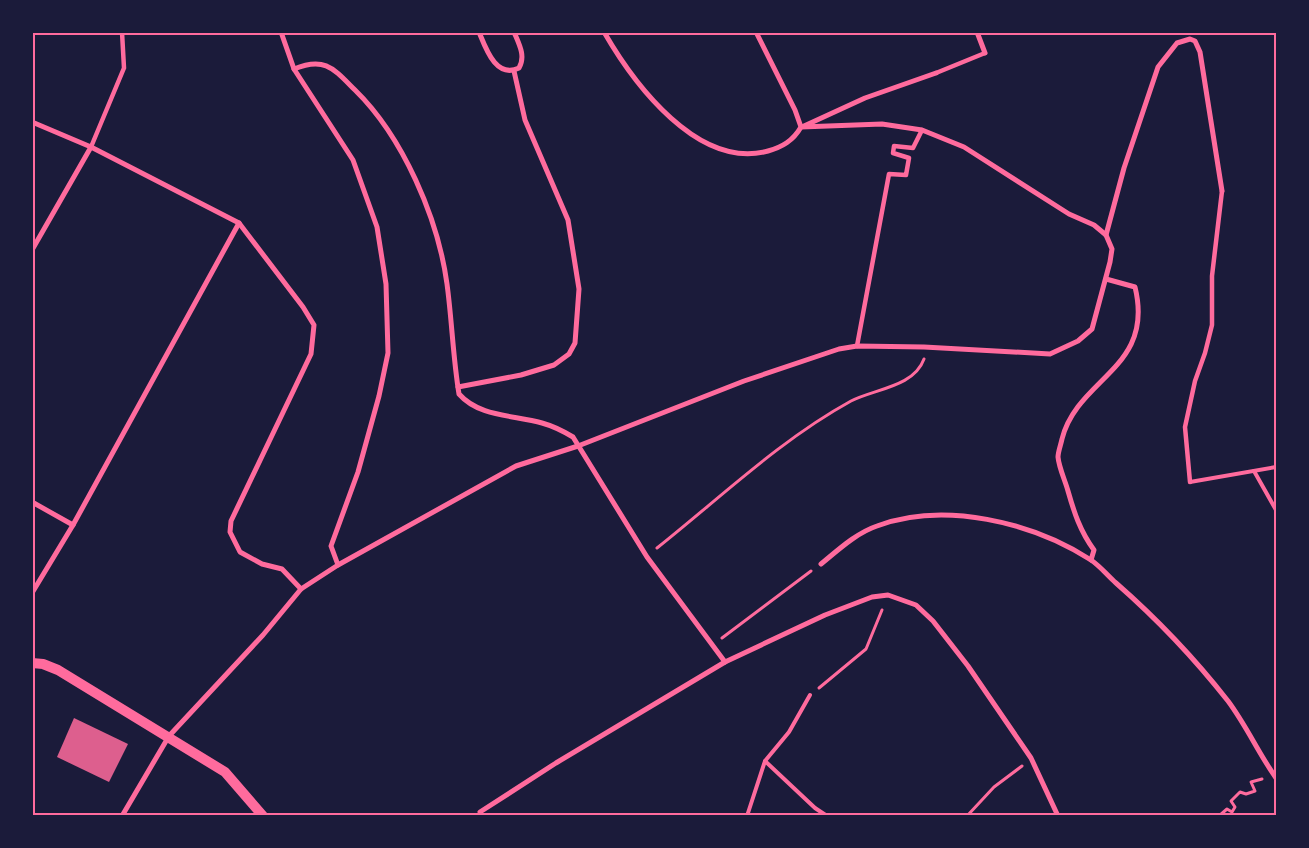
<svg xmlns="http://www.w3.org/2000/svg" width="1309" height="848" viewBox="0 0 1309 848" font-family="Barlow,sans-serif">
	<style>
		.building { fill: #dd5f8e }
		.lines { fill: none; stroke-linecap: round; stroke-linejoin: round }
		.path { stroke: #ff6b9d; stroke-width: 3 }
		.service { stroke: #ff6b9d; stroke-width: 4 }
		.pedestrian { stroke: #ff6b9d; stroke-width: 4.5 }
		.minor { stroke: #ff6b9d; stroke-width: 5 }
		.secondary { stroke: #ff6b9d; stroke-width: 10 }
		.neatline { fill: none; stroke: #ff6b9d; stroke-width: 2 }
	</style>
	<rect width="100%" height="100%" fill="#1b1b3a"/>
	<path class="building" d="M 74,718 L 128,744 L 109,782 L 57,757 Z"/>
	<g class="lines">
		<g class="path">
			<path d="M 657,548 C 720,498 780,440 851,401 C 874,389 914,387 924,359"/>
			<path d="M 722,638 L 811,571"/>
			<path d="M 819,688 L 866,649 L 882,610"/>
			<path d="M 967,816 L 994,787 L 1022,766"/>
			<path d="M 1219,816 L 1227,809 L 1232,812 L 1235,807 L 1231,801 L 1240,792 L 1246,794 L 1255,791 L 1251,782 L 1262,779"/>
		</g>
		<g class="service">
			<path d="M 1254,471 L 1276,510"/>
			<path d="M 1190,482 L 1276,467"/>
			<path d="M 765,761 L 815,808 L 827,816"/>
			<path d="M 747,816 L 765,761 L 789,732 L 810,695"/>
		</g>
		<g class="pedestrian">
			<path d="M 936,73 L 985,53"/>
			<path d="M 91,147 L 124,68 L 122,32"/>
			<path d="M 857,346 L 889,174 L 906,175 L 909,158 L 893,153 L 894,146 L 913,148 L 922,130"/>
			<path d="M 1190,482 L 1185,427 L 1195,381 L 1205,353 L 1212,325 L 1212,276 L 1222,191"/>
		</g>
		<g class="minor">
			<path d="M 479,32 C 486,49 496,79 519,68 C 526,56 519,44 514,32"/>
			<path d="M 604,32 C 634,84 698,170 768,151 C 782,147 793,141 801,127 L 795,110 L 756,32"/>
			<path d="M 977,32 L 985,53"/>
			<path d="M 294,69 C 325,56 334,69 355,90 C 403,137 438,218 447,284 C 452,321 453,358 459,394 C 479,417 514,415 542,423 C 553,426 563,431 573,437 L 647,557 L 725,662"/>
			<path d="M 32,122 L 91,147 L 239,223 L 303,307 L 314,325 L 311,354 L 231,521 L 230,532 L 240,552 L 262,564 L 282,569 L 301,589"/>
			<path d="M 804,126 L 865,98 L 936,73"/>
			<path d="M 1106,235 L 1124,168 L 1158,67 L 1177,43 L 1190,39 L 1195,41 L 1200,52 L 1222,191"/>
			<path d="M 32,250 L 91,147"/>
			<path d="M 458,387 L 521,375 L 554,365 L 569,354 L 575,343 L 579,289 L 568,220 L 525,120 L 514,71"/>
			<path d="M 32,502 L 73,525"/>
			<path d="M 1091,560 L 1094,550 C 1080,531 1074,512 1068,491 C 1065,480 1059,468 1058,457 C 1058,452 1061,444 1062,439 C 1078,377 1155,369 1135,287 L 1106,279"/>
			<path d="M 821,564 C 837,551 856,533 877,526 C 944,501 1032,522 1091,560 C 1100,566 1108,576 1116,583 C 1156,618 1195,659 1228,701 C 1246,725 1259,754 1276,778"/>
			<path d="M 338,565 L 516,466 L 578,446 L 744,381 L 839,349 L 857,346 L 924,347 L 1050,354 L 1078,341 L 1092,329 L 1110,262 L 1112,249 L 1106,235 L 1094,225 L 1069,214 L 964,147 L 922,130 L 882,124 L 801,127"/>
			<path d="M 32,593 L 73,525 L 239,223"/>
			<path d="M 480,812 L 556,763 L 725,662 L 825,615 L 872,597 L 888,595 L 916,605 L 933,621 L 968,666 L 1031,758 L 1058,816"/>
			<path d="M 122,816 L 169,736 L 263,635 L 301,589 L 338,565 L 331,546 L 358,472 L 379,396 L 388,353 L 386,284 L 377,227 L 353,160 L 294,69 L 281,32"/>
		</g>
		<path class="secondary" d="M 32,663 L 43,664 L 58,670 L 225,772 L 263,816"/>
	</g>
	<rect width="1309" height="848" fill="none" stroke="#1b1b3a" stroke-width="68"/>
	<rect x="34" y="34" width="1241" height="780" class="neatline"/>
</svg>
